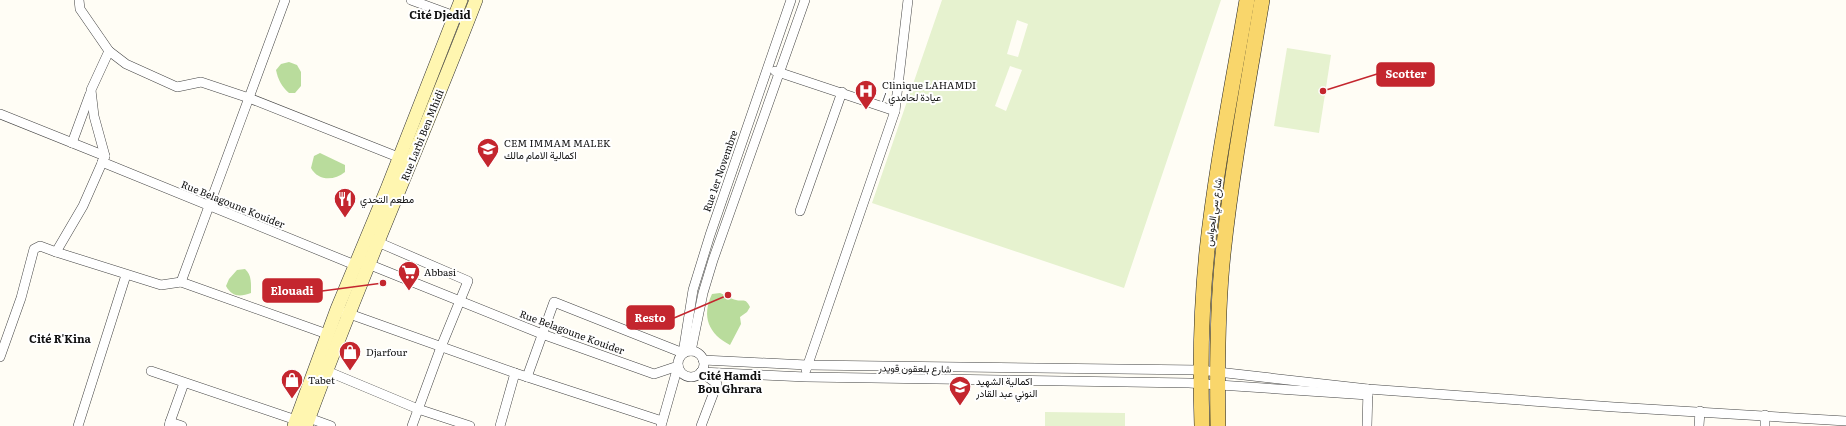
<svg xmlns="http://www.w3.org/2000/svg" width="1846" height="426" viewBox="0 0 1846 426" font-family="Literata,Vazirmatn,serif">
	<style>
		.forest { fill: #b9dc9c }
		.pitch { fill: #e6f2cf; fill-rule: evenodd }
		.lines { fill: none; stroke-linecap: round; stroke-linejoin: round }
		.street-casing { stroke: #444; stroke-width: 10 }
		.secondary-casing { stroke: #333; stroke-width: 14 }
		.primary-casing { stroke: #222; stroke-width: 16 }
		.street { stroke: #fff; stroke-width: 9 }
		.secondary { stroke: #fff6b0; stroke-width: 13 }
		.primary { stroke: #f9d66b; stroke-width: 15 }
		.labels { text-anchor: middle; stroke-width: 4; stroke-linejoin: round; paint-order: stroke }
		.poi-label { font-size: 10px; fill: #111; stroke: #fff; text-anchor: start }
		.street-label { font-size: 10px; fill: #111; stroke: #fff }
		.neighbourhood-label { font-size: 11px; font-weight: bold; fill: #111; stroke: #fff }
		.leader { fill: none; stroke: #c4262e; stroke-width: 1.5 }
		.callout-dot { fill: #c4262e; stroke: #fff; stroke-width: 1.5 }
		.callout { fill: #c4262e; stroke: #c4262e; stroke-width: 1.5 }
		.callout-label { font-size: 11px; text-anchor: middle; font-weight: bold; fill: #fff }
	</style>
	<rect width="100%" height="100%" fill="#fffdf5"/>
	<g class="forest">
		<path d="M 289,62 L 297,65 L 301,72 L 301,86 L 295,93 L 289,93 C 282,87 278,80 276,70 L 281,64 Z"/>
		<path d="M 320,153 L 345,165 L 345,172 C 334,181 318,181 311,168 L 314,156 Z"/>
		<path d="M 245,269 C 252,275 251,284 251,293 C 240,297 232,297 226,286 L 229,279 L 237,270 Z"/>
		<path d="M 720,293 C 725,295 731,299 736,300 C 743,302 745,297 750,307 L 747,312 L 740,317 L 741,324 L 730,345 C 709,334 701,317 712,294 Z"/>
	</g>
	<g class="pitch">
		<path d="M 942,0 L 1221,0 L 1124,288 L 872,203 ZM 1017,20 L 1028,24 L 1018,57 L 1007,54 ZM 1010,66 L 1022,70 L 1006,111 L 995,106 Z"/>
		<path d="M 1287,48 L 1331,55 L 1319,133 L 1274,126 Z"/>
		<path d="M 1045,412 L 1125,413 L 1125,426 L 1045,426 Z"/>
	</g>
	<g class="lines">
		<g class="street-casing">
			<g id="street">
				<path d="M 79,0 L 80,9 L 109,51 L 126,64 L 177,87 L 201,82 L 249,98 L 403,159"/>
				<path d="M 411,0 L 468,21"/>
				<path d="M 775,71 L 895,111"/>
				<path d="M 0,114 L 105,156"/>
				<path d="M 72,143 L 90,94"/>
				<path d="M 102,162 L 355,265"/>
				<path d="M 800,211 L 842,92"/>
				<path d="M 373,240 L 468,281 L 441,347 L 412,426"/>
				<path d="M 56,252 L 161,285 L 181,282 L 327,334"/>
				<path d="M 363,262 L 542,334 L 654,374 L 678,366"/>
				<path d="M 181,282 L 285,0"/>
				<path d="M 344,312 L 515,373 L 662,421"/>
				<circle cx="691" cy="364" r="13"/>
				<path d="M 691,351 L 703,293 L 713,260 L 805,0"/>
				<path d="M 0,357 L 21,298 L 34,249 L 40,246 L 56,252 L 83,206 L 105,156 L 94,116 L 91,90 L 109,51"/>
				<path d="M 703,360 L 807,365 L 1200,370 L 1368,389 L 1614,407 L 1846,421"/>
				<path d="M 322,369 L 418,409 L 470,426"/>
				<path d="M 806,370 L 895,111 L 908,0"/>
				<path d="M 151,371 L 296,420"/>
				<path d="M 701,372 L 806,377 L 1189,383 L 1368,395"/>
				<path d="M 701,372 L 717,384 L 701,426"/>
				<path d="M 527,377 L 554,302 L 683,353 L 693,290 L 710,235 L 791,0"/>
				<path d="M 309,418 L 331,426"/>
				<path d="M 170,422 L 184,383"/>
				<path d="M 78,426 L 126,275"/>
				<path d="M 169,426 L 170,422 L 182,426"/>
				<path d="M 500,426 L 515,373"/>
				<path d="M 661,426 L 678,366"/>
				<path d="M 1367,426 L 1368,389"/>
				<path d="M 1699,426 L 1700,411"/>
				<path d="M 1765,426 L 1765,415"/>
			</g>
		</g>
		<g class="secondary-casing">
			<g id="secondary">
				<path d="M 294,426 L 337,309 L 387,189 L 461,0"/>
				<path d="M 306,426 C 358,282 421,143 476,0"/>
			</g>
		</g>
		<g class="primary-casing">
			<g id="primary">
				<path d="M 1202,426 C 1200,368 1201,309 1207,251 C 1216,167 1233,83 1247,0"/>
				<path d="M 1218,426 C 1217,369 1217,311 1223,254 C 1232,169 1248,84 1262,0"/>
			</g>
		</g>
		<use href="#street" class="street"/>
		<use href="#secondary" class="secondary"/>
		<use href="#primary" class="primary"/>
	</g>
	<defs>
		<g id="hospital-pin" transform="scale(1.15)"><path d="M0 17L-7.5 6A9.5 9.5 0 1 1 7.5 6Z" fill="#c4262e" stroke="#fff"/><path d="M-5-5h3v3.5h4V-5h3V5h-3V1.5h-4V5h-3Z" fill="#fff"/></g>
		<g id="university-pin" transform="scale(1.15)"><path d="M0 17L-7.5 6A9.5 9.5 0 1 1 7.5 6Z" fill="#c4262e" stroke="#fff"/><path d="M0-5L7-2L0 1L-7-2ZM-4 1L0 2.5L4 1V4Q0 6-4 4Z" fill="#fff"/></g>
		<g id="restaurant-pin" transform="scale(1.15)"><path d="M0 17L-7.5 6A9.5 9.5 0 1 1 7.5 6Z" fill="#c4262e" stroke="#fff"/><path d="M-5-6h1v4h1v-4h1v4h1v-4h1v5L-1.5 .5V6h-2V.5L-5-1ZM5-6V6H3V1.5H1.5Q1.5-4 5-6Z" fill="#fff"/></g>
		<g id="supermarket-pin" transform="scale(1.15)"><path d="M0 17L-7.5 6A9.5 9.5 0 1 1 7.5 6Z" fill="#c4262e" stroke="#fff"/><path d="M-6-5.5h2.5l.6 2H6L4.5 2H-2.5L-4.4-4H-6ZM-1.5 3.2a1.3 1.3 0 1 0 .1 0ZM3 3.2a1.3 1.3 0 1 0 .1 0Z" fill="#fff"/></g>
		<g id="shop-pin" transform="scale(1.15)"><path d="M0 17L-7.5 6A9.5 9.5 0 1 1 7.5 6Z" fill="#c4262e" stroke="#fff"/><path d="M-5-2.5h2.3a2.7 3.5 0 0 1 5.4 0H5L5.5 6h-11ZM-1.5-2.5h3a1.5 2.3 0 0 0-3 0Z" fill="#fff"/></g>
		<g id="school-pin" transform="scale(1.15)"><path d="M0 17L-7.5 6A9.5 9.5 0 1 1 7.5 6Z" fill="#c4262e" stroke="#fff"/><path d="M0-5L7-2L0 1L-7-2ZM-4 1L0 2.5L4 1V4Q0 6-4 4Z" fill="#fff"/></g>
	</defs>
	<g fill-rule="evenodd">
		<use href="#hospital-pin" x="866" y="91"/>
		<use href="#university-pin" x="488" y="149"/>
		<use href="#restaurant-pin" x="345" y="199"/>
		<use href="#supermarket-pin" x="409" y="272"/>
		<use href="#shop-pin" x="350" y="352"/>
		<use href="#shop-pin" x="292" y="380"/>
		<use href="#school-pin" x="960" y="387"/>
	</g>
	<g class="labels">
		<g class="poi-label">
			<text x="882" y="89">Clinique LAHAMDI<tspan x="882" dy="12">/ عيادة لحامدي</tspan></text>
			<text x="504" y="147">CEM IMMAM MALEK<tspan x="504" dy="12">اكمالية الامام مالك</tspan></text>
			<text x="360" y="203">مطعم التحدي</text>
			<text x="424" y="276">Abbasi</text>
			<text x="366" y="356">Djarfour</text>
			<text x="308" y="384">Tabet</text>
			<text x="976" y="385">اكمالية الشهيد<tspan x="976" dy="12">النوني عبد القادر</tspan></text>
		</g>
		<g class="street-label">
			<text transform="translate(422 135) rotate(-68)" y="4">Rue Larbi Ben Mhidi</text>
			<text transform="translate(720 171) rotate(-71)" y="4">Rue 1er Novembre</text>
			<text transform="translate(233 204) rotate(22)" y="4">Rue Belagoune Kouider</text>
			<text transform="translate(1213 212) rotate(-82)" y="4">شارع سي الحواس</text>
			<text transform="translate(572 332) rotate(20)" y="4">Rue Belagoune Kouider</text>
			<text transform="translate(915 368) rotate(1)" y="4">شارع بلعقون قويدر</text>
		</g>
		<g class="neighbourhood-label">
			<text x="440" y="19">Cité Djedid</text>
			<text x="60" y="343">Cité R'Kina</text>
			<text x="730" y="380">Cité Hamdi<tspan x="730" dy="13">Bou Ghrara</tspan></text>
		</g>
	</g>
	<path class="leader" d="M1323 91L1377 74M383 283L322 291M728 295L674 318"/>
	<g class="callout-dot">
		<circle cx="1323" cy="91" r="4"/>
		<circle cx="383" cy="283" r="4"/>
		<circle cx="728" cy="295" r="4"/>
	</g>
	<g class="callout">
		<rect x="1377" y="63" width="57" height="23" rx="4"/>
		<rect x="263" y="279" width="59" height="23" rx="4"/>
		<rect x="627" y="306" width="47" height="23" rx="4"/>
	</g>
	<g class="callout-label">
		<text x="1406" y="78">Scotter</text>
		<text x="292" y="295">Elouadi</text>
		<text x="650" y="322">Resto</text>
	</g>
</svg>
